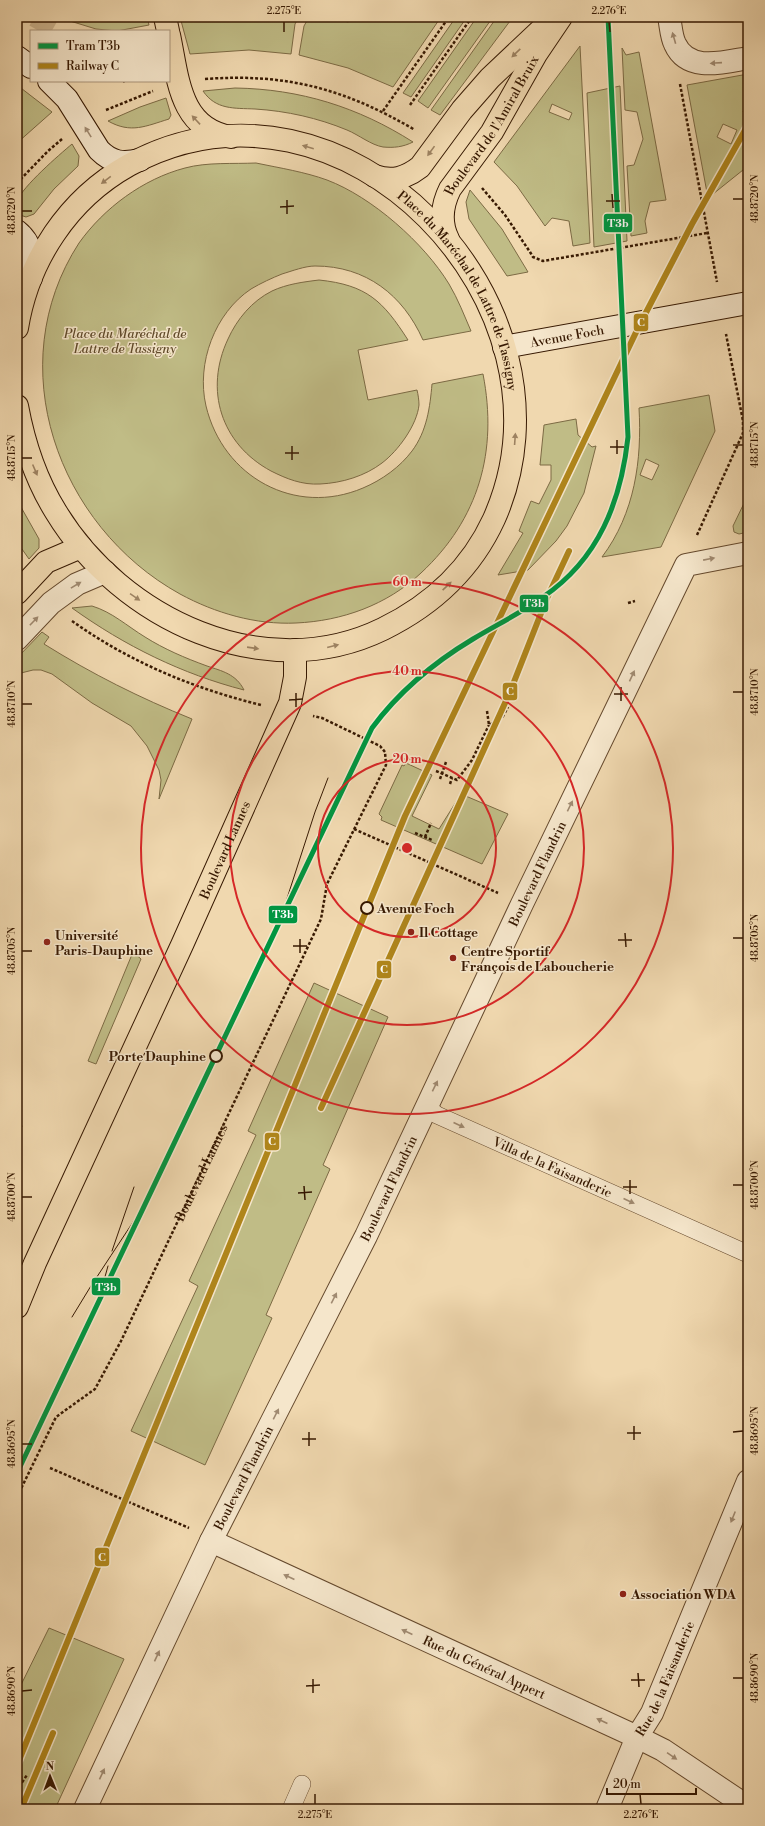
<svg xmlns="http://www.w3.org/2000/svg" width="765" height="1826" viewBox="0 0 765 1826" font-family="'Libre Bodoni',serif">
	<style>
		.green { fill: #c0bc86; stroke: #7c6a44; fill-rule: evenodd }
		.lines { fill: none; stroke-linecap: round; stroke-linejoin: round }
		.trunk-tunnel { stroke: #cbb28c; stroke-width: 22; stroke-dasharray: 22 11; stroke-linecap: butt }
		.service-casing { stroke: #65492d; stroke-width: 18 }
		.minor-casing { stroke: #65492d; stroke-width: 24 }
		.secondary-casing { stroke: #371902; stroke-width: 24 }
		.primary-casing { stroke: #371902; stroke-width: 24 }
		.trunk-casing { stroke: #371902; stroke-width: 24 }
		.path { stroke: #371902; stroke-width: 2.5; stroke-dasharray: 3 2; stroke-linecap: butt }
		.service { stroke: #f5e6cb; stroke-width: 17 }
		.minor { stroke: #f5e6cb; stroke-width: 22 }
		.secondary { stroke: #f5e6cb; stroke-width: 22 }
		.primary { stroke: #f0d8af; stroke-width: 22 }
		.trunk { stroke: #f0d8af; stroke-width: 22 }
		.tram { stroke: #371902; stroke-width: 1 }
		.rail-1-casing { stroke: #f5e6cb; stroke-width: 9 }
		.rail-1 { stroke: #af851b; stroke-width: 6 }
		.tram-1-casing { stroke: #f5e6cb; stroke-width: 8 }
		.tram-1 { stroke: #009641; stroke-width: 5 }
		.oneway { fill: #a08a71 }
		.oneway2 { fill: #9d8261 }
		.ticks { fill: none; stroke: #371902; stroke-width: 1.5 }
		.ring { fill: none; stroke: #d62828; stroke-width: 2 }
		.stop-dot { fill: #f5e6cb; stroke: #371902; stroke-width: 2 }
		.poi-dot { fill: #8f2418; stroke: #f5e6cb; stroke-width: 1.5 }
		.labels { text-anchor: middle; stroke-width: 3; stroke-linejoin: round; paint-order: stroke }
		.street-label { font-size: 13px; fill: #371902; stroke: #f5e6cb }
		.park-label { font-size: 13px; font-style: italic; fill: #604a2a; stroke: #f5e6cb }
		.stop-label { font-size: 13px; font-weight: bold; fill: #371902; stroke: #f5e6cb; text-anchor: start }
		.poi-label { font-size: 13px; font-weight: bold; fill: #371902; stroke: #f5e6cb; text-anchor: start }
		.centre { fill: #d62828; stroke: #f5e6cb; stroke-width: 2 }
		.ring-label { font-size: 12px; text-anchor: middle; font-weight: bold; fill: #d62828; stroke: #f5e6cb; stroke-width: 3; stroke-linejoin: round; paint-order: stroke }
		.line-badge { stroke: #f5e6cb; stroke-width: 1.5 }
		.badge-label { font-size: 11px; text-anchor: middle; font-weight: bold; fill: #fff }
		.neatline { fill: none; stroke: #371902; stroke-width: 1.5 }
		.ticks-label { font-size: 10px; text-anchor: middle; fill: #371902 }
	</style>
	<rect width="100%" height="100%" fill="#f0d8af"/>
	<filter id="stains"><feTurbulence type="fractalNoise" baseFrequency=".005" numOctaves="4"/><feColorMatrix values="0 0 0 0 .2 0 0 0 0 .09 0 0 0 0 .02 0 0 0 .5 -.17"/></filter>
	<radialGradient id="worn" r=".72"><stop offset=".6" stop-color="#630" stop-opacity="0"/><stop offset="1" stop-color="#630" stop-opacity=".3"/></radialGradient>
	<g class="green">
		<path d="M 57,17 L 147,17 L 149,25 L 117,31 L 96,29 Z"/>
		<path d="M 180,17 L 299,17 L 295,24 L 291,54 L 249,50 L 190,54 Z"/>
		<path d="M 309,17 L 340,17 L 347,22 L 369,17 L 441,17 L 393,87 L 348,68 L 299,55 L 304,26 Z"/>
		<path d="M 456,17 L 467,17 L 411,97 L 403,93 Z"/>
		<path d="M 477,17 L 493,17 L 428,108 L 418,101 Z"/>
		<path d="M 497,17 L 513,17 L 440,115 L 431,110 Z"/>
		<path d="M 580,46 L 590,243 L 573,246 L 569,221 L 552,218 L 545,226 L 517,186 L 494,162 ZM 552,104 L 572,113 L 569,120 L 549,112 Z"/>
		<path d="M 622,48 L 626,55 L 639,52 L 666,200 L 650,202 L 645,221 L 647,233 L 631,236 L 627,166 L 634,165 L 643,139 L 637,112 L 625,110 Z"/>
		<path d="M 748,74 L 748,100 L 743,112 L 748,115 L 748,166 L 708,198 L 687,85 ZM 723,124 L 737,130 L 731,144 L 717,137 Z"/>
		<path d="M 17,85 L 52,112 L 17,143 Z"/>
		<path d="M 620,86 L 627,241 L 594,247 L 587,93 Z"/>
		<path d="M 235,88 C 300,89 358,107 413,142 C 403,147 394,148 383,147 C 371,145 359,135 347,130 C 318,118 287,111 255,109 C 234,108 216,110 203,91 Z"/>
		<path d="M 166,98 L 171,115 L 169,119 C 146,126 131,134 108,121 L 140,107 Z"/>
		<path d="M 72,144 L 79,156 L 78,166 L 54,189 L 34,214 L 26,217 L 17,214 C 17,210 16,204 17,201 C 23,186 59,155 72,144 Z"/>
		<path d="M 256,163 C 280,168 305,172 327,180 C 372,197 424,243 449,284 C 458,299 464,315 471,331 L 423,340 C 403,295 366,266 315,266 C 305,266 292,271 282,274 C 272,278 261,283 251,289 C 215,313 196,363 206,406 C 223,477 295,517 363,488 C 382,480 400,467 412,451 C 427,431 430,407 432,384 L 483,374 C 498,451 479,519 421,573 C 387,605 342,621 296,623 C 256,625 215,613 180,594 C 57,526 0,365 79,243 C 104,208 143,179 185,168 C 207,162 233,164 256,163 Z"/>
		<path d="M 470,190 L 502,229 L 528,272 L 507,276 L 469,219 L 466,202 Z"/>
		<path d="M 319,280 C 367,285 383,301 408,340 L 358,350 L 368,400 L 417,390 C 418,394 419,400 419,405 C 417,425 398,451 382,463 C 365,476 342,483 320,484 C 302,485 287,479 271,471 C 221,444 204,390 228,339 C 237,319 252,301 272,291 C 287,284 303,282 319,280 Z"/>
		<path d="M 709,395 L 715,431 L 661,547 L 602,557 C 635,513 642,460 639,408 ZM 646,459 L 659,465 L 652,480 L 640,475 Z"/>
		<path d="M 576,419 L 578,435 L 592,447 L 596,446 L 584,493 L 567,526 L 556,541 L 528,570 L 498,575 L 523,533 L 519,531 L 531,501 L 539,504 L 551,480 L 551,465 L 540,465 L 544,425 Z"/>
		<path d="M 748,495 L 748,532 L 739,534 L 734,532 L 733,526 Z"/>
		<path d="M 17,500 L 39,539 L 39,548 L 29,559 L 17,542 Z"/>
		<path d="M 92,606 C 112,612 127,626 145,637 C 164,649 185,658 207,666 C 222,671 236,674 244,690 C 182,674 125,646 72,608 Z"/>
		<path d="M 42,632 L 49,637 L 44,644 C 92,674 140,698 192,719 L 159,799 L 161,780 L 159,770 L 147,746 L 131,726 L 92,703 L 52,674 L 41,670 L 33,670 L 17,674 L 17,658 Z"/>
		<path d="M 406,763 L 432,775 L 412,816 L 439,829 L 461,794 L 508,814 L 482,864 L 381,820 L 382,817 L 379,814 L 402,765 L 404,766 Z"/>
		<path d="M 133,952 L 141,959 L 96,1064 L 88,1061 Z"/>
		<path d="M 314,983 L 388,1017 L 323,1165 L 330,1169 L 266,1315 L 272,1318 L 205,1465 L 131,1431 L 198,1286 L 189,1281 L 256,1135 L 248,1131 Z"/>
		<path d="M 49,1628 L 124,1659 L 55,1809 L 17,1809 L 20,1798 L 17,1797 L 17,1693 Z"/>
	</g>
	<g class="lines">
		<g class="trunk-tunnel">
			<path d="M 39,31 L 47,17"/>
			<path d="M 17,71 L 31,46"/>
		</g>
		<g class="service-casing">
			<g id="service">
				<path id="s2" d="M 426,1106 L 437,1115 L 748,1254"/>
				<path d="M 291,1809 L 302,1784"/>
			</g>
		</g>
		<g class="minor-casing">
			<g id="minor">
				<path d="M 669,17 C 671,26 671,36 675,44 C 688,73 724,62 748,58"/>
				<path d="M 17,639 L 51,603 L 77,584 L 105,572"/>
				<path id="s3" d="M 211,1541 L 637,1737 L 663,1750 L 748,1807"/>
				<path id="s4" d="M 85,1809 L 211,1541 L 366,1236 L 522,904 L 686,565 L 748,553"/>
				<path id="s5" d="M 607,1809 L 637,1737 L 652,1713 L 748,1481"/>
			</g>
		</g>
		<g class="secondary-casing">
			<g id="secondary">
				<path d="M 17,57 L 31,67"/>
				<path d="M 49,81 L 67,99 L 99,150 C 112,163 123,164 140,160"/>
				<path d="M 17,231 C 32,243 34,259 31,278"/>
				<path id="s6" d="M 504,347 L 748,303"/>
			</g>
		</g>
		<g class="primary-casing">
			<g id="primary">
				<path d="M 375,176 C 392,182 406,178 420,167 L 462,110 L 490,78 L 544,27"/>
				<path id="s7" d="M 448,239 C 440,223 442,205 450,189 L 492,132 L 536,54 L 561,17"/>
				<path id="s8" d="M 17,328 C 28,260 68,199 129,165 C 343,48 589,305 494,519 C 471,569 432,605 383,629 C 264,687 121,619 56,512 C 36,480 24,444 17,406"/>
				<path id="s9" d="M 17,1307 L 35,1263 L 182,945 L 290,703 L 295,677 L 295,650"/>
			</g>
		</g>
		<g class="trunk-casing">
			<g id="trunk">
				<path d="M 165,17 L 168,31"/>
				<path d="M 169,35 C 178,77 179,129 231,137"/>
				<path d="M 17,593 L 46,562 L 81,547"/>
			</g>
		</g>
		<g class="path">
			<path d="M 205,79 C 287,73 345,89 415,130"/>
			<path d="M 123,82 L 124,81"/>
			<path d="M 680,84 L 717,282"/>
			<path d="M 410,105 L 472,17"/>
			<path d="M 106,110 L 153,91"/>
			<path d="M 383,111 L 449,17"/>
			<path d="M 17,183 L 48,151 L 62,139"/>
			<path d="M 482,188 L 505,215 L 530,252 L 533,257 L 543,261 L 707,233"/>
			<path d="M 697,535 L 743,433 L 743,421 L 726,334"/>
			<path d="M 628,603 L 635,601"/>
			<path d="M 72,621 C 130,662 192,688 261,705"/>
			<path d="M 487,711 L 489,725 L 502,718 L 508,707"/>
			<path d="M 436,771 L 457,780 L 472,760 L 489,725"/>
			<path d="M 440,779 L 446,762"/>
			<path d="M 450,784 L 452,778"/>
			<path d="M 354,829 L 498,893"/>
			<path d="M 415,833 L 432,840"/>
			<path d="M 425,837 L 431,823"/>
			<path d="M 17,1125 L 22,1127"/>
			<path d="M 50,1468 L 189,1528"/>
			<path id="s1" d="M 17,1497 L 56,1417 L 95,1389 L 121,1341 L 321,919 L 327,884 L 386,765 L 385,752 L 380,746 L 322,718 L 313,716"/>
			<path d="M 21,1776 L 21,1784 L 27,1775"/>
		</g>
		<use href="#service" class="service"/>
		<use href="#minor" class="minor"/>
		<use href="#secondary" class="secondary"/>
		<use href="#primary" class="primary"/>
		<use href="#trunk" class="trunk"/>
		<g class="tram">
			<path d="M 281,917 L 315,812 L 328,778"/>
			<path d="M 112,1251 L 134,1187"/>
			<path d="M 72,1317 C 96,1275 126,1236 150,1194"/>
			<path d="M 88,1325 L 101,1291 L 108,1266"/>
		</g>
		<g class="rail-1-casing">
			<g id="rail-1">
				<path d="M 321,1108 L 510,692 L 547,598 L 569,551"/>
				<path d="M 17,1765 L 405,816 L 639,326 L 692,224 L 748,125"/>
				<path d="M 21,1809 L 53,1733"/>
			</g>
		</g>
		<use href="#rail-1" class="rail-1"/>
		<g class="tram-1-casing">
			<path id="tram-1" d="M 17,1473 L 372,728 C 400,690 433,663 473,639 C 496,625 521,613 543,597 C 599,559 621,501 628,437 L 608,17"/>
		</g>
		<use href="#tram-1" class="tram-1"/>
	</g>
	<defs><path id="oneway-solid" d="M-6-.8H1V-3.2L6.5 0L1 3.2V.8H-6Z"/></defs>
	<g class="oneway">
		<use href="#oneway-solid" transform="translate(674 38) rotate(-106)"/>
		<use href="#oneway-solid" transform="translate(716 63) rotate(176)"/>
		<use href="#oneway-solid" transform="translate(88 132) rotate(-122)"/>
		<use href="#oneway-solid" transform="translate(709 559) rotate(-11)"/>
		<use href="#oneway-solid" transform="translate(76 585) rotate(-31)"/>
		<use href="#oneway-solid" transform="translate(34 621) rotate(-46)"/>
		<use href="#oneway-solid" transform="translate(632 676) rotate(-65)"/>
		<use href="#oneway-solid" transform="translate(570 806) rotate(-64)"/>
		<use href="#oneway-solid" transform="translate(435 1086) rotate(-64)"/>
		<use href="#oneway-solid" transform="translate(459 1125) rotate(24)"/>
		<use href="#oneway-solid" transform="translate(629 1201) rotate(24)"/>
		<use href="#oneway-solid" transform="translate(334 1298) rotate(-63)"/>
		<use href="#oneway-solid" transform="translate(276 1414) rotate(-63)"/>
		<use href="#oneway-solid" transform="translate(733 1517) rotate(112)"/>
		<use href="#oneway-solid" transform="translate(289 1577) rotate(-155)"/>
		<use href="#oneway-solid" transform="translate(407 1632) rotate(-155)"/>
		<use href="#oneway-solid" transform="translate(157 1656) rotate(-65)"/>
		<use href="#oneway-solid" transform="translate(602 1721) rotate(-155)"/>
		<use href="#oneway-solid" transform="translate(672 1756) rotate(34)"/>
		<use href="#oneway-solid" transform="translate(102 1774) rotate(-65)"/>
	</g>
	<g class="oneway2">
		<use href="#oneway-solid" transform="translate(516 53) rotate(136)"/>
		<use href="#oneway-solid" transform="translate(196 120) rotate(-133)"/>
		<use href="#oneway-solid" transform="translate(308 147) rotate(-164)"/>
		<use href="#oneway-solid" transform="translate(431 151) rotate(126)"/>
		<use href="#oneway-solid" transform="translate(106 180) rotate(143)"/>
		<use href="#oneway-solid" transform="translate(515 439) rotate(-86)"/>
		<use href="#oneway-solid" transform="translate(35 470) rotate(67)"/>
		<use href="#oneway-solid" transform="translate(447 586) rotate(-43)"/>
		<use href="#oneway-solid" transform="translate(135 597) rotate(34)"/>
		<use href="#oneway-solid" transform="translate(333 646) rotate(-14)"/>
		<use href="#oneway-solid" transform="translate(253 648) rotate(8)"/>
	</g>
	<path class="ticks" d="M 284,22 L 284,32M 609,22 L 610,32M 612,194 L 613,208M 733,199 L 743,199M 287,200 L 287,214M 606,201 L 620,201M 280,207 L 294,206M 22,211 L 32,211M 617,440 L 617,454M 733,445 L 743,445M 292,446 L 292,460M 610,447 L 624,447M 285,453 L 299,453M 22,458 L 32,458M 621,687 L 621,701M 733,692 L 743,692M 296,693 L 296,707M 614,694 L 628,694M 289,700 L 303,699M 22,704 L 32,704M 625,933 L 626,947M 733,938 L 743,938M 300,939 L 300,953M 618,940 L 632,940M 293,946 L 307,946M 22,951 L 32,951M 630,1180 L 630,1194M 733,1185 L 743,1185M 304,1186 L 305,1200M 623,1187 L 637,1187M 298,1193 L 312,1192M 22,1197 L 32,1197M 634,1426 L 634,1440M 309,1432 L 309,1446M 733,1432 L 743,1431M 627,1433 L 641,1433M 302,1439 L 316,1439M 22,1444 L 32,1444M 638,1673 L 639,1687M 733,1678 L 743,1678M 313,1679 L 313,1693M 631,1680 L 645,1680M 306,1686 L 320,1685M 22,1691 L 32,1690M 315,1794 L 315,1804M 640,1794 L 641,1804"/>
	<g class="ring">
		<circle cx="407" cy="848" r="89"/>
		<circle cx="407" cy="848" r="177"/>
		<circle cx="407" cy="848" r="266"/>
	</g>
	<g class="stop-dot">
		<circle cx="367" cy="908" r="6"/>
		<circle cx="216" cy="1056" r="6"/>
	</g>
	<g class="poi-dot">
		<circle cx="411" cy="932" r="4"/>
		<circle cx="47" cy="942" r="4"/>
		<circle cx="453" cy="958" r="4"/>
		<circle cx="623" cy="1594" r="4"/>
	</g>
	<g class="labels">
		<g class="street-label">
			<text dy="5" stroke="none"><textPath href="#s7" startOffset="128">Boulevard de l'Amiral Bruix</textPath></text>
			<text dy="5" stroke="none"><textPath href="#s8" startOffset="610">Place du Maréchal de Lattre de Tassigny</textPath></text>
			<text dy="5" stroke="none"><textPath href="#s6" startOffset="64">Avenue Foch</textPath></text>
			<text dy="5" stroke="none"><textPath href="#s9" startOffset="502">Boulevard Lannes</textPath></text>
			<text dy="5" stroke="none"><textPath href="#s4" startOffset="1039">Boulevard Flandrin</textPath></text>
			<text dy="5" stroke="none"><textPath href="#s2" startOffset="141">Villa de la Faisanderie</textPath></text>
			<text dy="5" stroke="none"><textPath href="#s1" startOffset="378">Boulevard Lannes</textPath></text>
			<text dy="5" stroke="none"><textPath href="#s4" startOffset="691">Boulevard Flandrin</textPath></text>
			<text dy="5" stroke="none"><textPath href="#s4" startOffset="367">Boulevard Flandrin</textPath></text>
			<text dy="5" stroke="none"><textPath href="#s3" startOffset="301">Rue du Général Appert</textPath></text>
			<text dy="5" stroke="none"><textPath href="#s5" startOffset="143">Rue de la Faisanderie</textPath></text>
		</g>
		<g class="park-label">
			<text x="125" y="338">Place du Maréchal de<tspan x="125" dy="15">Lattre de Tassigny</tspan></text>
		</g>
		<g class="stop-label">
			<text x="377" y="913">Avenue Foch</text>
			<text x="206" y="1061" text-anchor="end">Porte Dauphine</text>
		</g>
		<g class="poi-label">
			<text x="419" y="937">Il Cottage</text>
			<text x="55" y="940">Université<tspan x="55" dy="15">Paris-Dauphine</tspan></text>
			<text x="461" y="956">Centre Sportif<tspan x="461" dy="15">François de Laboucherie</tspan></text>
			<text x="631" y="1599">Association WDA</text>
		</g>
	</g>
	<circle cx="407" cy="848" r="6" class="centre"/>
	<g class="ring-label">
		<text x="407" y="586">60 m</text>
		<text x="407" y="675">40 m</text>
		<text x="407" y="763">20 m</text>
	</g>
	<g class="line-badge">
		<rect x="603" y="213" width="30" height="20" rx="4" fill="#009641"/>
		<rect x="633" y="313" width="16" height="19" rx="4" fill="#af851b"/>
		<rect x="519" y="594" width="30" height="19" rx="4" fill="#009641"/>
		<rect x="502" y="682" width="16" height="19" rx="4" fill="#af851b"/>
		<rect x="268" y="905" width="30" height="19" rx="4" fill="#009641"/>
		<rect x="376" y="960" width="16" height="19" rx="4" fill="#af851b"/>
		<rect x="264" y="1132" width="16" height="19" rx="4" fill="#af851b"/>
		<rect x="91" y="1277" width="30" height="19" rx="4" fill="#009641"/>
		<rect x="94" y="1547" width="16" height="20" rx="4" fill="#af851b"/>
	</g>
	<g class="badge-label">
		<text x="618" y="227">T3b</text>
		<text x="641" y="326">C</text>
		<text x="534" y="607">T3b</text>
		<text x="510" y="695">C</text>
		<text x="283" y="918">T3b</text>
		<text x="384" y="973">C</text>
		<text x="272" y="1145">C</text>
		<text x="106" y="1291">T3b</text>
		<text x="102" y="1561">C</text>
	</g>
	<rect width="765" height="1826" fill="none" stroke="#f0d8af" stroke-width="44"/>
	<rect x="30" y="30" width="140" height="52" fill="#f5e6cb" stroke="#a9947b"/>
	<rect x="38" y="43" width="20" height="6" fill="#009641" stroke="#a9947b"/>
	<text x="66" y="50" font-size="12" fill="#371902">Tram T3b</text>
	<rect x="38" y="63" width="20" height="6" fill="#af851b" stroke="#a9947b"/>
	<text x="66" y="70" font-size="12" fill="#371902">Railway C</text>
	<g transform="translate(50 1776) rotate(359)" stroke="#f5e6cb" stroke-width="3" paint-order="stroke">
	<path d="M0-3L7 15L0 10L-7 15Z" fill="#371902"/>
	<text y="-6" font-size="11" font-weight="bold" text-anchor="middle" fill="#371902">N</text>
	</g>
	<path d="M607 1788v6h89v-6" fill="none" stroke="#371902" stroke-width="2"/>
	<text x="613" y="1788" font-size="12" fill="#371902" stroke="#f5e6cb" stroke-width="3" paint-order="stroke">20 m</text>
	<rect x="22" y="22" width="721" height="1782" class="neatline"/>
	<g class="ticks-label">
		<text x="284" y="14">2.275°E</text>
		<text x="609" y="14">2.276°E</text>
		<text transform="translate(754 199) rotate(-90)" y="4">48.8720°N</text>
		<text transform="translate(11 211) rotate(-90)" y="4">48.8720°N</text>
		<text transform="translate(754 445) rotate(-90)" y="4">48.8715°N</text>
		<text transform="translate(11 458) rotate(-90)" y="4">48.8715°N</text>
		<text transform="translate(754 692) rotate(-90)" y="4">48.8710°N</text>
		<text transform="translate(11 704) rotate(-90)" y="4">48.8710°N</text>
		<text transform="translate(754 938) rotate(-90)" y="4">48.8705°N</text>
		<text transform="translate(11 951) rotate(-90)" y="4">48.8705°N</text>
		<text transform="translate(754 1185) rotate(-90)" y="4">48.8700°N</text>
		<text transform="translate(11 1197) rotate(-90)" y="4">48.8700°N</text>
		<text transform="translate(754 1431) rotate(-90)" y="4">48.8695°N</text>
		<text transform="translate(11 1444) rotate(-90)" y="4">48.8695°N</text>
		<text transform="translate(754 1678) rotate(-90)" y="4">48.8690°N</text>
		<text transform="translate(11 1691) rotate(-90)" y="4">48.8690°N</text>
		<text x="315" y="1818">2.275°E</text>
		<text x="641" y="1818">2.276°E</text>
	</g>
	<rect width="100%" height="100%" filter="url(#stains)"/>
	<rect width="100%" height="100%" fill="url(#worn)"/>
</svg>
